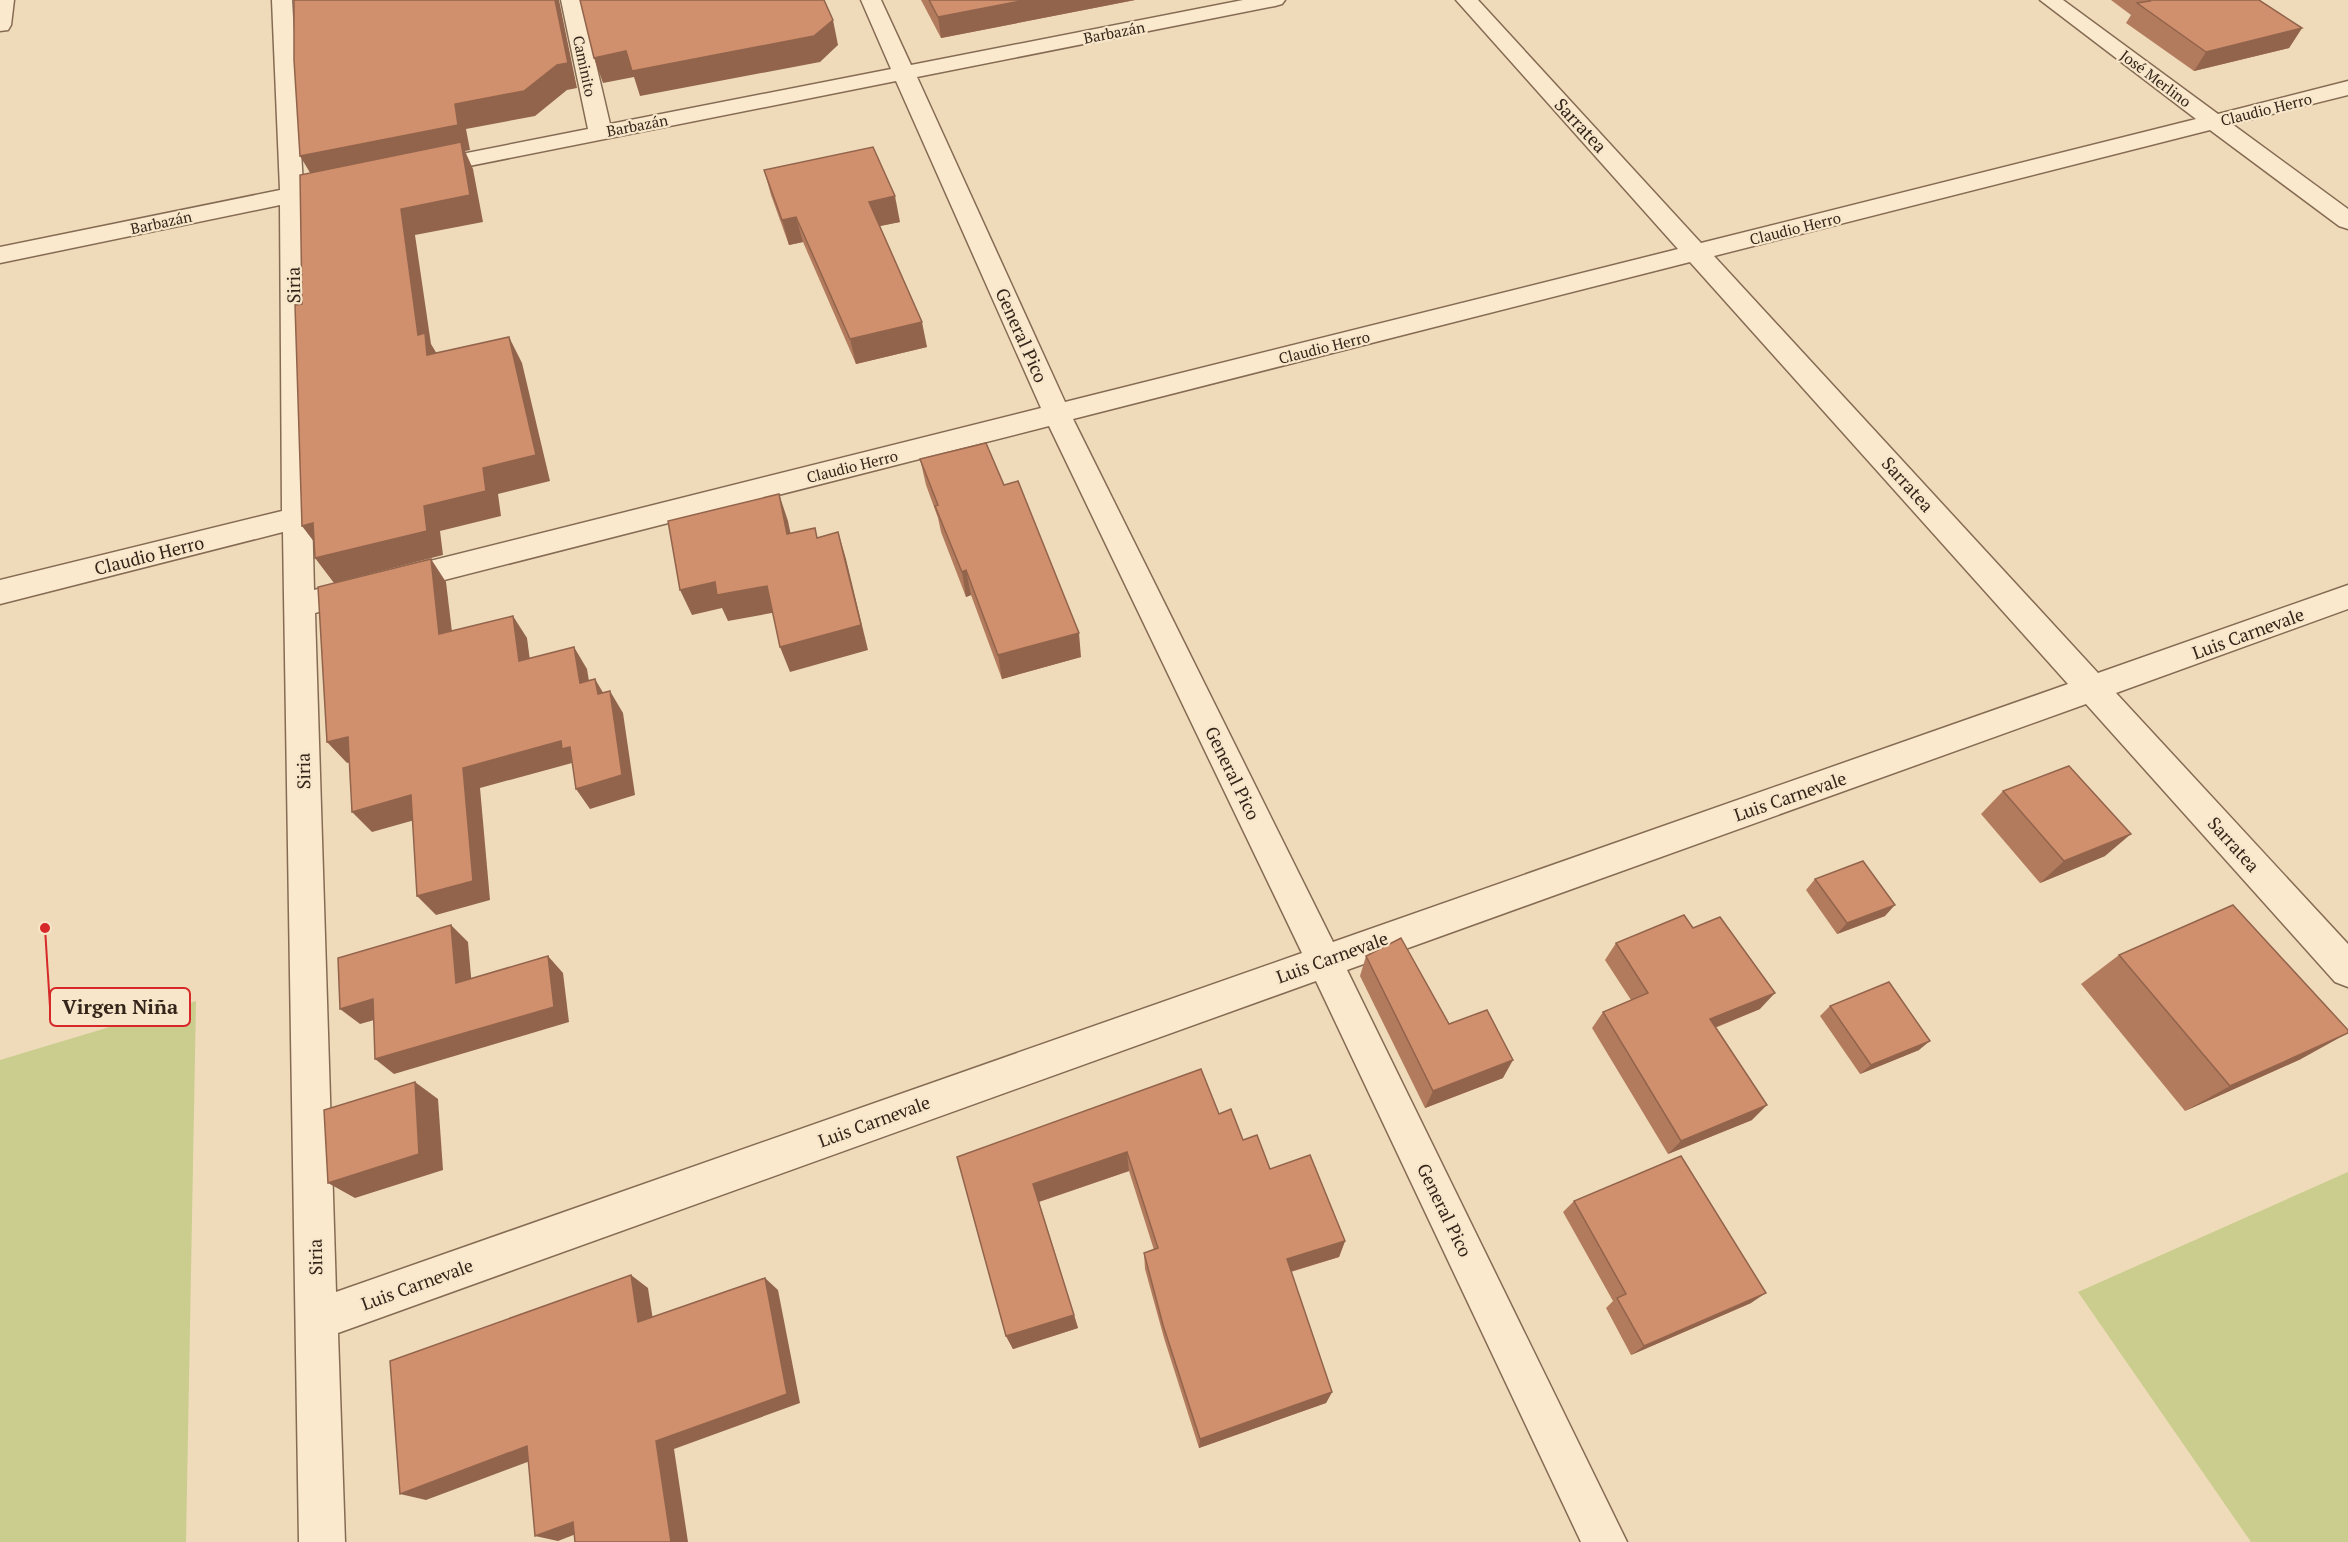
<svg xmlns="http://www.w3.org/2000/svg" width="2348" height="1542" viewBox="0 0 2348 1542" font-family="'PT Serif',serif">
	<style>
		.green { fill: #cacd8e }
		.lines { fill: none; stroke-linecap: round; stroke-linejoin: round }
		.minor-casing { stroke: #866b54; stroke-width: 3 }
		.minor { fill: #fae9cd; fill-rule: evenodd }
		.wall { fill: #b37b5e }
		.shaded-wall { fill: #92644c }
		.building { fill: #d08f6d; stroke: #92644c; stroke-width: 1.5 }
		.labels { text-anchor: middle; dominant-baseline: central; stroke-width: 4.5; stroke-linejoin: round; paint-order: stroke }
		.far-street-label { font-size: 15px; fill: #34251a; stroke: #f7e6c9 }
		.street-label { font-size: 18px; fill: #34251a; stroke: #f7e6c9 }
		.leader { fill: none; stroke: #d62828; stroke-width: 2 }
		.callout-dot { fill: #d62828; stroke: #f7e6c9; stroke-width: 2 }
		.callout { fill: #f7e6c9; stroke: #d62828; stroke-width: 2 }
		.callout-label { font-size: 20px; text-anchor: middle; font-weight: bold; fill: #34251a }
	</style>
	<rect width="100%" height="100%" fill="#efdbba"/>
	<!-- green -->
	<g class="green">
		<path d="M 196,1001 L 186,1542 L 0,1542 L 0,1060 Z"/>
		<path d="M 2348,1172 L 2348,1542 L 2251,1542 L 2078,1292 Z"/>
	</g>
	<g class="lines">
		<defs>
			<g id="minor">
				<path d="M 0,0 L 14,0 L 11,25 L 8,30 L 0,31 Z"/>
				<path d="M 272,0 L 292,0 L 303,185 L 311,184 L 319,186 L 323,191 L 319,196 L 304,200 L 314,590 L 1041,408 L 896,81 L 424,175 L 416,173 L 412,168 L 416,163 L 588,129 L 561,0 L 581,0 L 610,124 L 891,69 L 861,0 L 881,0 L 911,65 L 1243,0 L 1285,0 L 1282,4 L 1275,6 L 917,77 L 1065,402 L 1678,249 L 1456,0 L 1478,0 L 1701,243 L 2196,119 L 2040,0 L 2063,0 L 2218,114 L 2348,81 L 2348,95 L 2232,124 L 2348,209 L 2348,229 L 2339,226 L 2210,130 L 1714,256 L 2098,673 L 2348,585 L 2348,609 L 2116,693 L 2348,944 L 2348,987 L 2335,982 L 2086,704 L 1347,970 L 1627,1542 L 1581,1542 L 1316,981 L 338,1333 L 345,1542 L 299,1542 L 283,532 L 0,604 L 0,580 L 282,511 L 280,205 L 0,263 L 0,247 L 280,190 ZM 1690,262 L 2068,684 L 1333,942 L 1073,419 ZM 1049,426 L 1302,953 L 336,1292 L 315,613 Z"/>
			</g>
		</defs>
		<!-- minor casing -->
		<use href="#minor" class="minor-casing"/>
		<!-- minor -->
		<use href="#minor" class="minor"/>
	</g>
	<!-- wall -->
	<g class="wall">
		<path d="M 921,0 L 1135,0 L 941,38 Z"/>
		<path d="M 2111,0 L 2259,0 L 2302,28 L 2289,48 L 2194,71 L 2126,23 L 2131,15 Z"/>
		<path d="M 764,170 L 900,222 L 880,226 L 927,347 L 856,364 L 803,242 L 789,245 L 771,195 Z"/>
		<path d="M 920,459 L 1081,657 L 1002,679 L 971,595 L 966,597 L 941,532 L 938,518 L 926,485 Z"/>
		<path d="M 2003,791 L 2105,856 L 2040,883 L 1981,814 Z"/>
		<path d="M 1815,879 L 1885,916 L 1837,934 L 1806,890 Z"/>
		<path d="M 1693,928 L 1760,1009 L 1715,1028 L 1752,1120 L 1668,1154 L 1592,1028 L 1603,1012 L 1631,1000 L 1605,960 L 1616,943 Z"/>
		<path d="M 2119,955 L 2301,1059 L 2185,1111 L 2081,984 Z"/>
		<path d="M 1366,956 L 1449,1024 L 1503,1078 L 1425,1108 L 1360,976 Z"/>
		<path d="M 1830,1006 L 1919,1050 L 1860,1074 L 1820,1016 Z"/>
		<path d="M 1219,1114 L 1270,1169 L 1345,1241 L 1339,1257 L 1291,1272 L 1332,1392 L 1326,1403 L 1199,1448 L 1164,1338 L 1145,1269 L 1144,1253 L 1154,1250 L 1129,1171 L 1039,1202 L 1078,1328 L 1013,1349 L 1006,1336 L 957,1157 Z"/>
		<path d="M 1574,1201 L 1751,1303 L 1631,1355 L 1606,1308 L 1613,1301 L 1563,1212 Z"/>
	</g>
	<!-- shaded-wall -->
	<g class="shaded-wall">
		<path d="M 555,0 L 559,0 L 577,88 L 567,90 L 535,116 L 466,129 L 470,150 L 465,151 L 473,169 L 483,222 L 415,235 L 431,344 L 440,359 L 427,355 L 418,335 L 401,209 L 315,181 L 300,156 L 455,104 Z"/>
		<path d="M 1026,0 L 1135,0 L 941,38 L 938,17 Z"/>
		<path d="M 833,20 L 838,45 L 820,62 L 640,96 L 634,77 L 603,83 L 594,58 L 626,51 Z"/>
		<path d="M 2302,28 L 2289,48 L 2194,71 L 2206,52 Z"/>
		<path d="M 895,196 L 900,222 L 875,227 L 869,202 Z"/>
		<path d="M 796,217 L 803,242 L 789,245 L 782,220 Z"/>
		<path d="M 922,322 L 927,347 L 856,364 L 850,339 Z"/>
		<path d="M 509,337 L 522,363 L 550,481 L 498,494 L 501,516 L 440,531 L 443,555 L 334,583 L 315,558 L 424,506 L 483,468 Z"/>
		<path d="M 779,494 L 788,521 L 796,560 L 787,534 Z"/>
		<path d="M 313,523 L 321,551 L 302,526 Z"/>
		<path d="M 838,532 L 846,559 L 868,650 L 790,672 L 780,647 Z"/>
		<path d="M 431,559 L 446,582 L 455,657 L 439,634 Z"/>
		<path d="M 966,570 L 971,595 L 966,597 L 962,572 Z"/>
		<path d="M 715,582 L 767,586 L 777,612 L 728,621 L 722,608 L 692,615 L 680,590 Z"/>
		<path d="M 513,616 L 527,638 L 533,683 L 519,661 Z"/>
		<path d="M 1079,633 L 1081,657 L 1002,679 L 998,655 Z"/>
		<path d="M 574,647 L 587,669 L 593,705 L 580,683 Z"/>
		<path d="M 595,679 L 608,701 L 598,694 Z"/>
		<path d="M 610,691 L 623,713 L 635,795 L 590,809 L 576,789 Z"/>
		<path d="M 348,737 L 366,758 L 347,763 L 327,742 Z"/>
		<path d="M 561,741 L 570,747 L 572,763 L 480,788 L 490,900 L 436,915 L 417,896 L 463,768 Z"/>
		<path d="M 411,795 L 429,816 L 372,832 L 352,812 Z"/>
		<path d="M 2131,834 L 2105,856 L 2040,883 L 2064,861 Z"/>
		<path d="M 1895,905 L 1885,916 L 1837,934 L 1847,923 Z"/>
		<path d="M 451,925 L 468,942 L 473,999 L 456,983 Z"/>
		<path d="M 548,956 L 563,973 L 569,1022 L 394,1074 L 375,1059 Z"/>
		<path d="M 1775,993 L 1760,1009 L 1696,1035 L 1710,1019 Z"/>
		<path d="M 373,999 L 392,1015 L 360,1024 L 340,1009 Z"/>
		<path d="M 2348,1033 L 2301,1059 L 2185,1111 L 2230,1086 Z"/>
		<path d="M 1930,1041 L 1919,1050 L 1860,1074 L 1871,1065 Z"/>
		<path d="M 1513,1060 L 1503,1078 L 1425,1108 L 1433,1091 Z"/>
		<path d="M 415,1082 L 438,1099 L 443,1170 L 355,1198 L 328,1183 Z"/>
		<path d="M 1767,1105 L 1752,1120 L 1668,1154 L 1681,1141 Z"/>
		<path d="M 1127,1152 L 1129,1171 L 1038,1202 L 1033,1184 Z"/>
		<path d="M 1345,1241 L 1339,1257 L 1282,1274 L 1287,1259 Z"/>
		<path d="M 631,1275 L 648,1288 L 655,1333 L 638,1322 Z"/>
		<path d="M 765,1278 L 778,1290 L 800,1403 L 674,1449 L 688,1542 L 671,1542 L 656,1441 Z"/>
		<path d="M 1766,1293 L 1751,1303 L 1631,1355 L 1644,1346 Z"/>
		<path d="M 1074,1315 L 1078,1328 L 1013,1349 L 1006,1336 Z"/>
		<path d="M 1332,1392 L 1326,1403 L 1199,1448 L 1200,1439 Z"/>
		<path d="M 527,1446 L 549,1454 L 426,1500 L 400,1494 Z"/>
		<path d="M 573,1522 L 594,1527 L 558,1541 L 535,1536 Z"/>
	</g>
	<!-- building -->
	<g class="building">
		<path d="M 294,0 L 555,0 L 568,63 L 557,65 L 524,91 L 455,104 L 458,125 L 300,156 L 294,60 Z"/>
		<path d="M 580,0 L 824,0 L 833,20 L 814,36 L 632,71 L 626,51 L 594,58 Z"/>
		<path d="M 929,0 L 1026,0 L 938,17 Z"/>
		<path d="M 2149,0 L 2259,0 L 2302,28 L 2206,52 L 2137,3 L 2150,1 Z"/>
		<path d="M 461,142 L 470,195 L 401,209 L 418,335 L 425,333 L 427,355 L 509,337 L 536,455 L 483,468 L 486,491 L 424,506 L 427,531 L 315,558 L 313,523 L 302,526 L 295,305 L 302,304 L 300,175 Z"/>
		<path d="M 873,147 L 895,196 L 869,202 L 922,322 L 850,339 L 796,217 L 782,220 L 764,170 Z"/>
		<path d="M 986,443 L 1004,485 L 1018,481 L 1079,633 L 998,655 L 966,570 L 962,572 L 935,506 L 938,505 L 920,459 Z"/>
		<path d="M 779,494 L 787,534 L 815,528 L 817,538 L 838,532 L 861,625 L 780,647 L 767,586 L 717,595 L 715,582 L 680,590 L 668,521 Z"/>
		<path d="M 431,559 L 439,634 L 513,616 L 519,661 L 574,647 L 580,683 L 595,679 L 598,694 L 610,691 L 622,775 L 576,789 L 570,747 L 562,749 L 561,741 L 463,768 L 473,881 L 417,896 L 411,795 L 352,812 L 348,737 L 327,742 L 318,587 Z"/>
		<path d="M 2069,766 L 2131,834 L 2064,861 L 2003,791 Z"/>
		<path d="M 1863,861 L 1895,905 L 1847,923 L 1815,879 Z"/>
		<path d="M 2233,905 L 2348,1030 L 2348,1033 L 2230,1086 L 2119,955 Z"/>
		<path d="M 1684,915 L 1693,928 L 1720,917 L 1775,993 L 1710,1019 L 1767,1105 L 1681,1141 L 1603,1012 L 1648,993 L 1616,943 Z"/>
		<path d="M 451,925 L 456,983 L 548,956 L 554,1007 L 375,1059 L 373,999 L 340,1009 L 338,958 Z"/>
		<path d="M 1401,938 L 1449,1024 L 1487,1010 L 1513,1060 L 1433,1091 L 1366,956 Z"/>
		<path d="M 1889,982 L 1930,1041 L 1871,1065 L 1830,1006 Z"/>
		<path d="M 1201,1069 L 1219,1114 L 1231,1109 L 1243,1140 L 1257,1135 L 1270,1169 L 1310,1155 L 1345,1241 L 1287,1259 L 1332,1392 L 1200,1439 L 1163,1325 L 1144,1253 L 1158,1248 L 1127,1152 L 1033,1184 L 1074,1315 L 1006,1336 L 957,1157 Z"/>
		<path d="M 415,1082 L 419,1154 L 328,1183 L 324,1110 Z"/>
		<path d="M 1681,1156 L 1766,1293 L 1644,1346 L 1617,1298 L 1626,1294 L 1574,1201 Z"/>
		<path d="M 631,1275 L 638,1322 L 765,1278 L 787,1394 L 656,1441 L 671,1542 L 575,1542 L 573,1522 L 535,1536 L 527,1446 L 400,1494 L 390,1361 Z"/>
	</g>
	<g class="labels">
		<!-- far-street labels -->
		<g class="far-street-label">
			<text transform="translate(1114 32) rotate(-11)">Barbazán</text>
			<text transform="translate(585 66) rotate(78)">Caminito</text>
			<text transform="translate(2156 78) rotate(37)">José Merlino</text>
			<text transform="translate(2266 109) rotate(-14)">Claudio Herro</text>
			<text transform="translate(637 125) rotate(-11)">Barbazán</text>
			<text transform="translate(161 222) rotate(-12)">Barbazán</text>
			<text transform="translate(1795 228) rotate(-14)">Claudio Herro</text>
			<text transform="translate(1324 347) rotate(-14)">Claudio Herro</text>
			<text transform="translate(852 466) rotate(-14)">Claudio Herro</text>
		</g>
		<!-- street labels -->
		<g class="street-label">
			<text transform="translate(1581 125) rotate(47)">Sarratea</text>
			<text transform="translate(293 285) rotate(-91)">Siria</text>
			<text transform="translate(1022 335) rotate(66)">General Pico</text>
			<text transform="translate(1908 484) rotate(48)">Sarratea</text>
			<text transform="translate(149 555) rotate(-14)">Claudio Herro</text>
			<text transform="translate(2248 633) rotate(-20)">Luis Carnevale</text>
			<text transform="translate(303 771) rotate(-91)">Siria</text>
			<text transform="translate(1233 773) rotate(64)">General Pico</text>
			<text transform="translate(1790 796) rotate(-19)">Luis Carnevale</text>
			<text transform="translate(2234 844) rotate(48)">Sarratea</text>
			<text transform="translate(1332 957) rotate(-20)">Luis Carnevale</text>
			<text transform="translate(874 1121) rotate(-20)">Luis Carnevale</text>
			<text transform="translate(1445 1210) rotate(64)">General Pico</text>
			<text transform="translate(315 1257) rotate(-91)">Siria</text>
			<text transform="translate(417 1284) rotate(-20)">Luis Carnevale</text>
		</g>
	</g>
	<!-- callouts -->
	<path class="leader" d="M45 928L50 1007"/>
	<circle class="callout-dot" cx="45" cy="928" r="6"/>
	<rect class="callout" x="50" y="988" width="140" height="38" rx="6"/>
	<g class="callout-label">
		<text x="120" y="1014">Virgen Niña</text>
	</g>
</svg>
